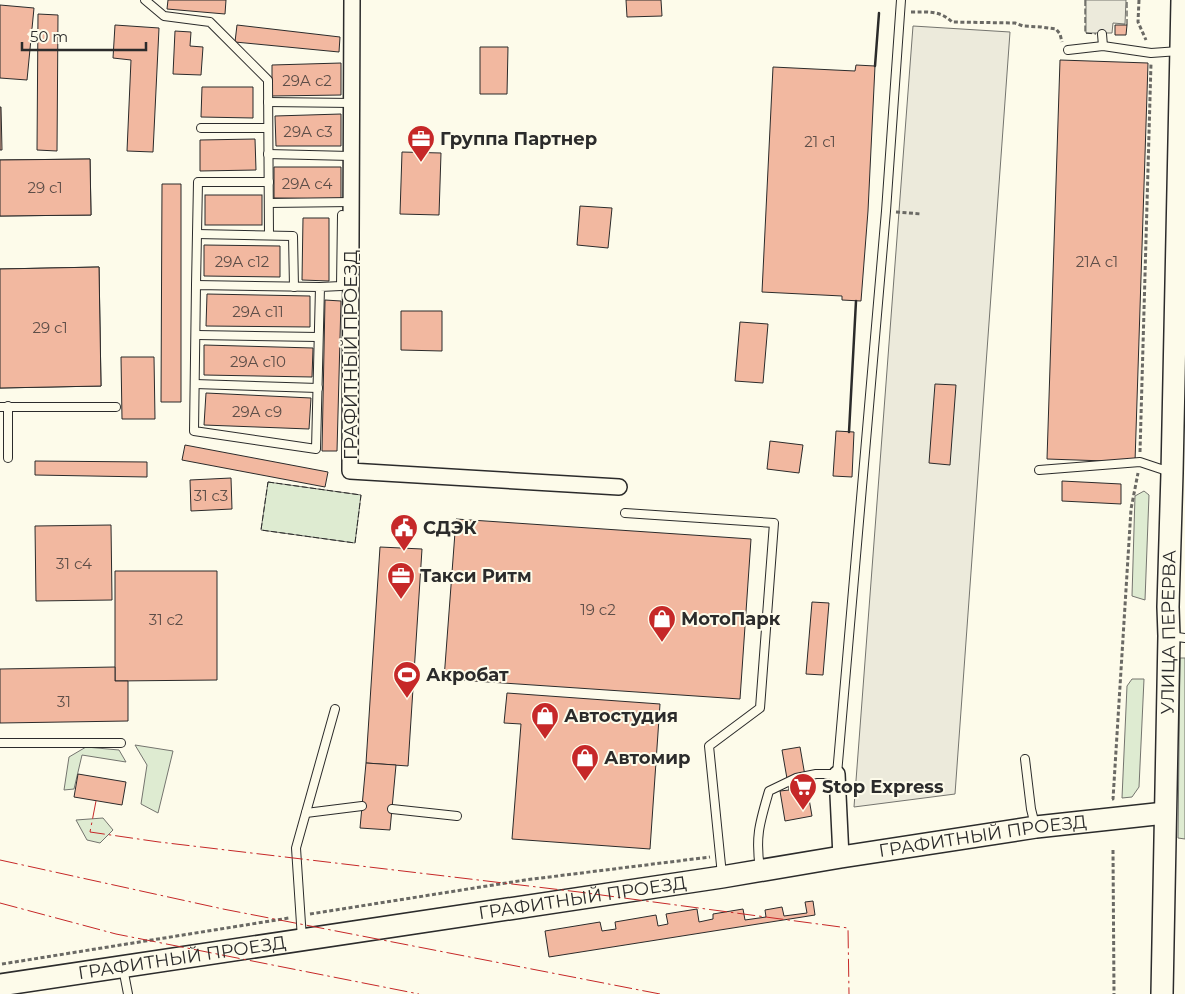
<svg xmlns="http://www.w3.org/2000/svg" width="1185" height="994" viewBox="0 0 1185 994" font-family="Montserrat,sans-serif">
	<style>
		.green { fill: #deebd1; stroke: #74746e }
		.parking { fill: #eceadb; stroke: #74746e }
		.building { fill: #f2b8a0; stroke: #2b2b2b }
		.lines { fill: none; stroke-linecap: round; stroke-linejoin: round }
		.lane-casing { stroke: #2b2b2b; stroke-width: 10 }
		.street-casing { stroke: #2b2b2b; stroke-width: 18 }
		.secondary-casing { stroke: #2b2b2b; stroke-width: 24 }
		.path { stroke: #6a6964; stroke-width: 3; stroke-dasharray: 4 2.5; stroke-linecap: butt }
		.lane { stroke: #fdfbea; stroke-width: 8 }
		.street { stroke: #fdfbea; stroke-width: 15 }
		.secondary { stroke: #fdfbea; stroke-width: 21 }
		.fence { stroke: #2b2b2b; stroke-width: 1; stroke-dasharray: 6 2.5; stroke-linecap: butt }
		.wall { stroke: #2b2b2b; stroke-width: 2.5 }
		.power { stroke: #c62828; stroke-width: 1; stroke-dasharray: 18 4 2.5 4; stroke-linecap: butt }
		.labels { text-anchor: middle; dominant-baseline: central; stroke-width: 4; stroke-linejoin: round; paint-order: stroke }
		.number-label { font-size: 15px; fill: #5d4e48 }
		.poi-label { font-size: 18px; font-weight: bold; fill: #2b2b2b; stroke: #fdfbea; text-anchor: start }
		.street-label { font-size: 18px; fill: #2b2b2b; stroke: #fdfbea }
	</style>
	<rect width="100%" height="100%" fill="#fdfbea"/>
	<!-- green -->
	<g class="green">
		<path d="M 268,482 L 361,495 L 355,543 L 261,530 Z"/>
		<path d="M 1144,491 L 1149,495 L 1145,600 L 1132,596 L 1135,496 Z"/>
		<path d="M 1180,658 L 1185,658 L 1185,839 L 1178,838 Z"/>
		<path d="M 1132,679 L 1144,679 L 1139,787 L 1132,797 L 1122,798 L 1127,686 Z"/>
		<path d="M 135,745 L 173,751 L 158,813 L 141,804 L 147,765 Z"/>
		<path d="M 86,747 L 119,750 L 126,762 L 82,755 L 74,789 L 64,790 L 69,757 Z"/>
		<path d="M 103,818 L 113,830 L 100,843 L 87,840 L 76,820 Z"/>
	</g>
	<!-- parking -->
	<g class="parking">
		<path d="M 1086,0 L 1126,0 L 1125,24 L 1113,23 L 1112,33 L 1086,33 Z"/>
		<path d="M 913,26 L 1010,32 L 955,794 L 854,807 Z"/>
	</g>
	<!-- building -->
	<g class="building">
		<path d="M 168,0 L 226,0 L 225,14 L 167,9 Z"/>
		<path d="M 626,0 L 661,0 L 662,16 L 627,17 Z"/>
		<path d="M 0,5 L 34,8 L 27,80 L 0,78 Z"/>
		<path d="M 38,14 L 58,15 L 57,151 L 37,150 Z"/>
		<path d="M 115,25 L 159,28 L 153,152 L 127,151 L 131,60 L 113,58 Z"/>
		<path d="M 237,25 L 340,37 L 339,52 L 235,42 Z"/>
		<path d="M 1115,25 L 1127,25 L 1126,35 L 1115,35 Z"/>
		<path d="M 175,31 L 191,32 L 190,46 L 203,47 L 201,75 L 173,74 Z"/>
		<path d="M 480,47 L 508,47 L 507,94 L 480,94 Z"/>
		<path d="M 1060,60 L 1148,63 L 1135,462 L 1047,459 Z"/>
		<path d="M 341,63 L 341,95 L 272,96 L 272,65 Z"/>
		<path d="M 856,65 L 875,66 L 868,211 L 861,301 L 842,300 L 842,296 L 762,292 L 773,67 L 855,71 Z"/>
		<path d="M 202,87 L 253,87 L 253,118 L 201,117 Z"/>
		<path d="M 0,107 L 1,107 L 2,150 L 0,150 Z"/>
		<path d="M 341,114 L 341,146 L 276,146 L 275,116 Z"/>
		<path d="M 255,139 L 256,170 L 200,171 L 200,140 Z"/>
		<path d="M 402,152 L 441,153 L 439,215 L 400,214 Z"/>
		<path d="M 90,159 L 91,215 L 0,216 L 0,160 Z"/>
		<path d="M 90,159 L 91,215 L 0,216 L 0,160 Z"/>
		<path d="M 274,167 L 341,167 L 341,199 L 274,198 Z"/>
		<path d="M 162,184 L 181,184 L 181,402 L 161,402 Z"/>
		<rect x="205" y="195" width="57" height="30"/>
		<path d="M 580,206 L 612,208 L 608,248 L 577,245 Z"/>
		<path d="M 303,218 L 329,218 L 329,281 L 302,280 Z"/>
		<path d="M 204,245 L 280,246 L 280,277 L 204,276 Z"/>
		<path d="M 99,267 L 101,386 L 0,388 L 0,269 Z"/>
		<path d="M 99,267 L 101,386 L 0,388 L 0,269 Z"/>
		<path d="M 207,294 L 310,296 L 310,327 L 206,326 Z"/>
		<path d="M 325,300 L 341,301 L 337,451 L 322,451 Z"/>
		<path d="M 401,311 L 442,311 L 442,351 L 401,350 Z"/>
		<path d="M 740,322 L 768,324 L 763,383 L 735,381 Z"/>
		<path d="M 204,345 L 313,348 L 312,377 L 204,375 Z"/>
		<path d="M 121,357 L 154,357 L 155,419 L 122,419 Z"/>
		<path d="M 935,384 L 956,385 L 950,465 L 929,463 Z"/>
		<path d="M 206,393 L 311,398 L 309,429 L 204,425 Z"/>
		<path d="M 836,431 L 854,432 L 852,477 L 833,476 Z"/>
		<path d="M 770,441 L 803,445 L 799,473 L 767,469 Z"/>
		<path d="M 185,445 L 328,472 L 325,487 L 182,460 Z"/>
		<path d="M 35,461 L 147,462 L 147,477 L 35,475 Z"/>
		<path d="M 231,478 L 232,509 L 191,511 L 190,480 Z"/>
		<path d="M 1062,481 L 1121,484 L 1121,504 L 1062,501 Z"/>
		<path d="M 456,519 L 751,539 L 740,699 L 444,679 Z"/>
		<path d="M 111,525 L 112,600 L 36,601 L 35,526 Z"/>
		<path d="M 380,547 L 422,549 L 408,766 L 366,763 Z"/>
		<path d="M 115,571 L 217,571 L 217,680 L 115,681 Z"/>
		<path d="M 812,602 L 829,603 L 823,675 L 806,674 Z"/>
		<path d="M 115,667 L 115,681 L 128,681 L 128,721 L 0,723 L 0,669 Z"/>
		<path d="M 507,693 L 660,704 L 650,849 L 512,839 L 521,724 L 504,723 Z"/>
		<path d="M 800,747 L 812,816 L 785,821 L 780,791 L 789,790 L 782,750 Z"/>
		<path d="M 366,763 L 396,765 L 390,830 L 360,828 Z"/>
		<path d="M 78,774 L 126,782 L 122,805 L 74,797 Z"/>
		<path d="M 813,901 L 815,915 L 549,957 L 545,931 L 600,922 L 602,931 L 616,929 L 615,922 L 656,915 L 658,926 L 668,924 L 666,914 L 697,909 L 699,922 L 713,919 L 713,914 L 743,909 L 745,920 L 766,917 L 765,910 L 782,907 L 784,916 L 807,913 L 805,902 Z"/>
	</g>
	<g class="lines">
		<defs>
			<g id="lane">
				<path d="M 145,0 L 164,16 L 210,22 L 268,80 L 269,235"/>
				<path d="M 1102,34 L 1103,46"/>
				<path d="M 1068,50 L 1103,46 L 1151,53 L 1179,51"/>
				<path d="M 268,102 L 352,103"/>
				<path d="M 201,128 L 268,128"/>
				<path d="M 268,154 L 350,156"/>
				<path d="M 269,203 L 352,202"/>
				<path d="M 197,234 L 293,236 L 294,287"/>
				<path d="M 196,285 L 198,182 L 269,182"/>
				<path d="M 320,287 L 196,285 L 194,431 L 316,449 L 320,287 L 341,286 L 342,215"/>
				<path d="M 197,335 L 318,337"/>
				<path d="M 195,384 L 318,388"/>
				<path d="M 0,407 L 116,407"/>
				<path d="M 8,458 L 8,406"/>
				<path d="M 1039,470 L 1140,462 L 1170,472"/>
				<path d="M 625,513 L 774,523 L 760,708 L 709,746 L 722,875"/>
				<path d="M 1170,636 L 1185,638"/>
				<path d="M 0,743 L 121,743"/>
				<path d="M 1025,759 L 1031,809 L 1035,825"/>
				<path d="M 392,809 L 457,816"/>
				<path d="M 306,813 L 362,806"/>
				<path d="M 760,869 C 755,836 760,822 769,791 L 796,778 L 816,774 L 837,774 L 886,211 L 901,0"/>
				<path d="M 302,939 L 296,848 L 335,709"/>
				<path d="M 123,968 L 128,994"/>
			</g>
			<g id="street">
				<path d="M 352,0 L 350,471 L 619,487"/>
				<path d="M 837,774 L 841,857"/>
			</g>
			<g id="secondary">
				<path id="s1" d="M 0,985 L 722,877 L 841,857 L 1036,827 L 1165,813"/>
				<path id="s2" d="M 1162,994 L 1169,636 L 1168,607 L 1172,473 L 1182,0"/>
			</g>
		</defs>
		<!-- lane casing -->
		<use href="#lane" class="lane-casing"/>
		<!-- street casing -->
		<use href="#street" class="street-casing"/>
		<!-- secondary casing -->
		<use href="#secondary" class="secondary-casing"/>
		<!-- path -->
		<g class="path">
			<path d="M 1139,0 L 1138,22 L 1146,40"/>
			<path d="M 911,12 C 927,12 940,10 952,22 L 1015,23 L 1023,26 L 1041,27 L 1056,29 L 1060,34 L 1062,42"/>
			<path d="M 896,212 L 921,214"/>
			<path d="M 1140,452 L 1151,63"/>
			<path d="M 1112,799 L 1113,799 L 1131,509 L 1138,473"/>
			<path d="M 1113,850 L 1114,994"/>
			<path d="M 310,914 L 525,880 L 710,857"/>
			<path d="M 2,964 L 289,918"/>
		</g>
		<!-- lane -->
		<use href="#lane" class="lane"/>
		<!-- street -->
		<use href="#street" class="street"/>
		<!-- secondary -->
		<use href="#secondary" class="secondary"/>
		<!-- fence -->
		<g class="fence">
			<path d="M 1085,0 L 1085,33 L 1096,34"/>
			<path d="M 1127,25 L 1127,0"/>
			<path d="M 268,482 L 361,495 L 355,543 L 261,530 Z"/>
		</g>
		<!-- wall -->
		<g class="wall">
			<path d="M 875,66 L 879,13"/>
			<path d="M 849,432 L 856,301"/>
		</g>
		<!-- power -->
		<g class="power">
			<path d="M 96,801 L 90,832 L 159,842 L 579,892 L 848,928 L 849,994"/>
			<path d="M 0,860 L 223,909 L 660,994"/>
			<path d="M 0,903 L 116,934 L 419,994"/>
		</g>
	</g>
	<!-- icons -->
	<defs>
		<symbol id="office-pin" viewBox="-11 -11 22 30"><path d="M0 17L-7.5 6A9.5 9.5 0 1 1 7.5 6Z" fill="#c62828" stroke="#fdfbea"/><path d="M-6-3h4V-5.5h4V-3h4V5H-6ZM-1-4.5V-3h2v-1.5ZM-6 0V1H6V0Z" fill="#fff"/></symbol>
		<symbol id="civic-pin" viewBox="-11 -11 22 30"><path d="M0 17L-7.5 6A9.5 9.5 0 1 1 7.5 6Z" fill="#c62828" stroke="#fdfbea"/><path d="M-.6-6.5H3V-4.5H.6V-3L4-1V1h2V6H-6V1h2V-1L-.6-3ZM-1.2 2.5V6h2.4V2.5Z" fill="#fff"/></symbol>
		<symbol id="shop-pin" viewBox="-11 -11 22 30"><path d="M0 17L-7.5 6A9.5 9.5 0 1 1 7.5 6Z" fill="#c62828" stroke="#fdfbea"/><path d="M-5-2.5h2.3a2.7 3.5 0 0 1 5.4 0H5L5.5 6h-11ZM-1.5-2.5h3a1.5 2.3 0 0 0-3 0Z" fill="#fff"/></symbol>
		<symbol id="stadium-pin" viewBox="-11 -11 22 30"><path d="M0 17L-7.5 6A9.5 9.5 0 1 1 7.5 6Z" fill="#c62828" stroke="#fdfbea"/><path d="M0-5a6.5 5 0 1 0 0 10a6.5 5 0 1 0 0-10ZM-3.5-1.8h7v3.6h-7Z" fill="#fff"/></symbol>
		<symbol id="supermarket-pin" viewBox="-11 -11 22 30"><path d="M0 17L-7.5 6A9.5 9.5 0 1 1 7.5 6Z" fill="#c62828" stroke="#fdfbea"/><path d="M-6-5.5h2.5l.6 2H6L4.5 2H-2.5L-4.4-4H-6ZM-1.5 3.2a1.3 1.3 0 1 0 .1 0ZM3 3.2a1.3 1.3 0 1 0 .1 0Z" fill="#fff"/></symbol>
	</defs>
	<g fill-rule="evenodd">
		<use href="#office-pin" x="405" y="123" width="32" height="43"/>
		<use href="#civic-pin" x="388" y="512" width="32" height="43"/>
		<use href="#office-pin" x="385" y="560" width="32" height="43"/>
		<use href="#shop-pin" x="646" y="603" width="32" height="43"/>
		<use href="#stadium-pin" x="391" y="659" width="32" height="43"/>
		<use href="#shop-pin" x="529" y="700" width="32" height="43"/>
		<use href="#shop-pin" x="569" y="742" width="32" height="43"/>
		<use href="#supermarket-pin" x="787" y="771" width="32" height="43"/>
	</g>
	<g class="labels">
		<!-- number labels -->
		<g class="number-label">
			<text x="307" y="80">29А с2</text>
			<text x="308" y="131">29А с3</text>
			<text x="820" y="141">21 с1</text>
			<text x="307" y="183">29А с4</text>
			<text x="45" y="187">29 с1</text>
			<text x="242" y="261">29А с12</text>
			<text x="1097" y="261">21А с1</text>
			<text x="258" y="311">29А с11</text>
			<text x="50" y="327">29 с1</text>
			<text x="258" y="361">29А с10</text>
			<text x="257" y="411">29А с9</text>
			<text x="211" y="495">31 c3</text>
			<text x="74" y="563">31 с4</text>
			<text x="598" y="609">19 с2</text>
			<text x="166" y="619">31 с2</text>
			<text x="64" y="701">31</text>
		</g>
		<!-- poi labels -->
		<g class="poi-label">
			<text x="440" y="139">Группа Партнер</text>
			<text x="423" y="528">СДЭК</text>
			<text x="420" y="576">Такси Ритм</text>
			<text x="681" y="619">МотоПарк</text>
			<text x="426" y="675">Акробат</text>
			<text x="564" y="716">Автостудия</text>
			<text x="604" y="758">Автомир</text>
			<text x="822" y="787">Stop Express</text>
		</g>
		<!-- street labels -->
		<g class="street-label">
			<text transform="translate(351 355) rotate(-90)">ГРАФИТНЫЙ ПРОЕЗД</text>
			<text stroke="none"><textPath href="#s2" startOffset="362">УЛИЦА ПЕРЕРВА</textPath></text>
			<text stroke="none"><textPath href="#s1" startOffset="994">ГРАФИТНЫЙ ПРОЕЗД</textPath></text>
			<text stroke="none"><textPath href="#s1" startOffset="589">ГРАФИТНЫЙ ПРОЕЗД</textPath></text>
			<text stroke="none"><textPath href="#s1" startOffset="184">ГРАФИТНЫЙ ПРОЕЗД</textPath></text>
		</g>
	</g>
	<!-- scale -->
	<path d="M22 42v8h124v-8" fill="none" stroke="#2b2b2b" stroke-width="2.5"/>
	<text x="30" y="42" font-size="15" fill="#2b2b2b" stroke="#fdfbea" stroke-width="4" paint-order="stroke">50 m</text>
</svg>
